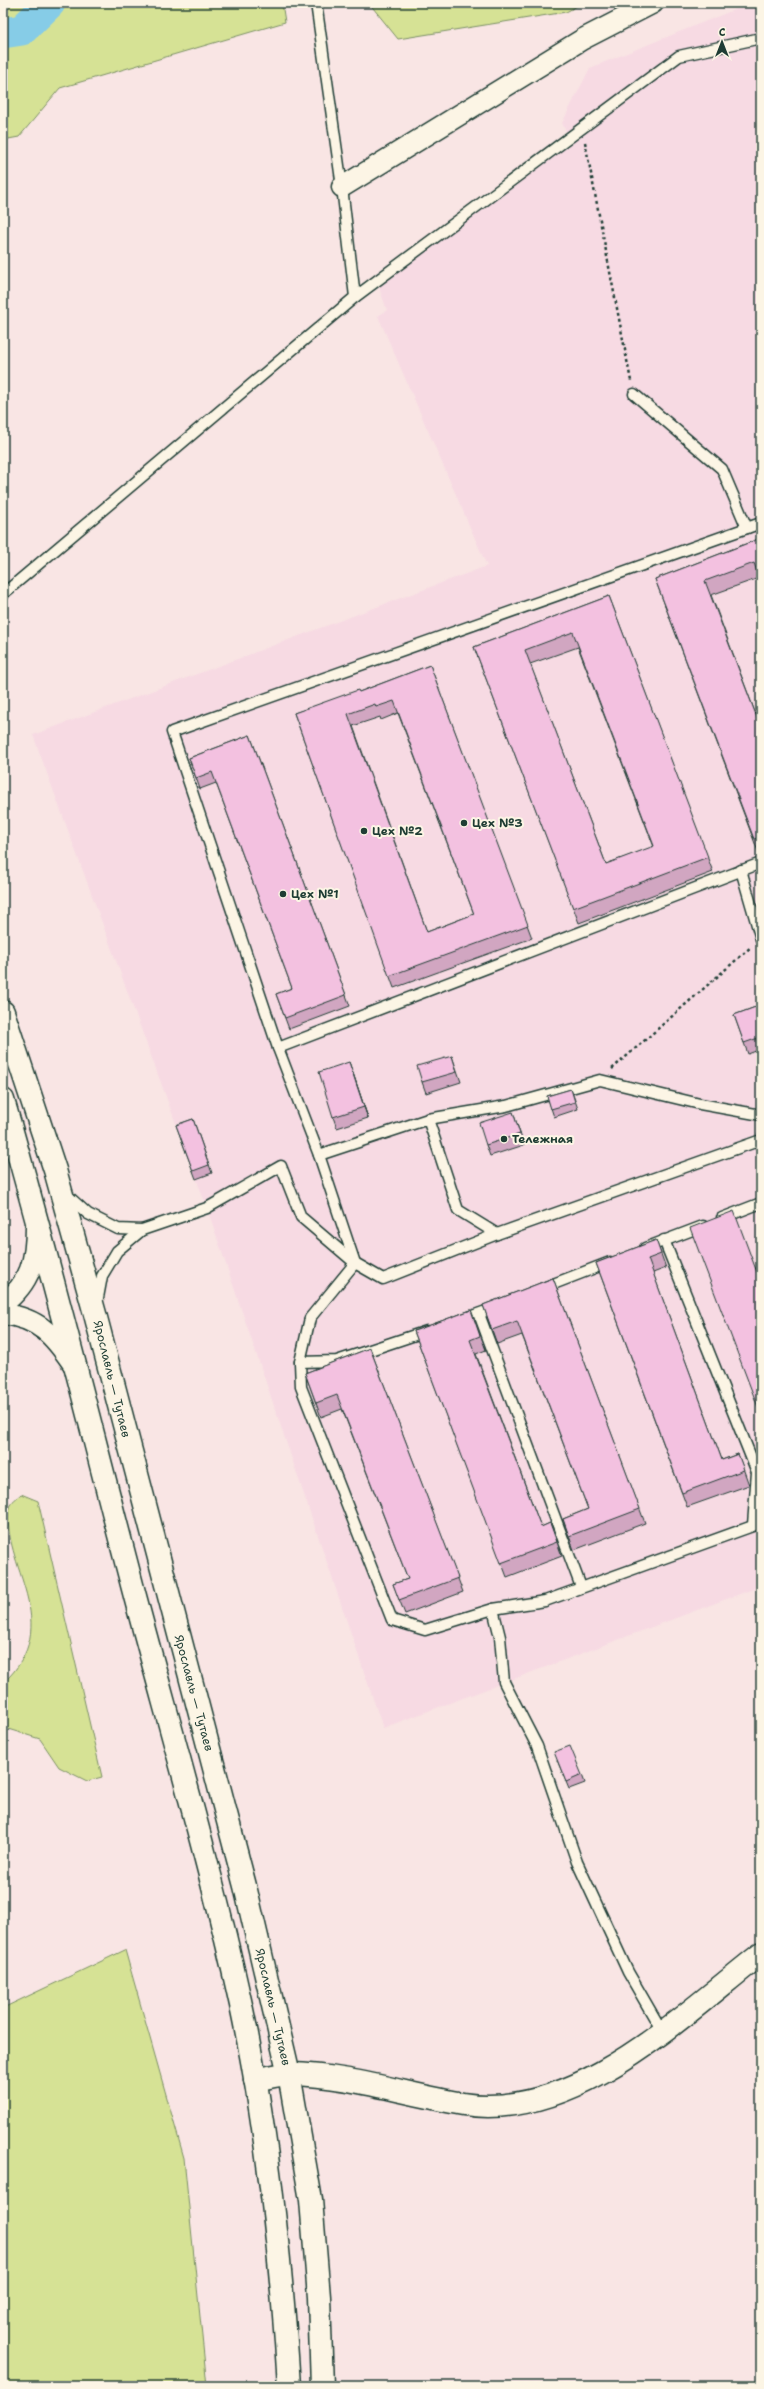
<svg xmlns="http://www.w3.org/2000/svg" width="764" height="2389" viewBox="0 0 764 2389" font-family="'Shantell Sans',sans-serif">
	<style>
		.built { fill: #f7dae3 }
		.green { fill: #d6e295; stroke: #7a9064 }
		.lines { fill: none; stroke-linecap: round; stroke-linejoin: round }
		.river { stroke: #86cce7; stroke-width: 31 }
		.service-casing { stroke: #1f3d34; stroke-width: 13 }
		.minor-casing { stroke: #1f3d34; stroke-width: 23 }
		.tertiary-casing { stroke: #1f3d34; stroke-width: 25 }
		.primary-casing { stroke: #1f3d34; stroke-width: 25 }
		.path { stroke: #1f3d34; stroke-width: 2.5; stroke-dasharray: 3 3; stroke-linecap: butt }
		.service { stroke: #fcf5e5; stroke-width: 10 }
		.minor { stroke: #fcf5e5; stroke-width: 20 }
		.tertiary { stroke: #fcf5e5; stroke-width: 22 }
		.primary { stroke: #fcf5e5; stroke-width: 22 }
		.wall { fill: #d1a6c1; stroke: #1f3d34; fill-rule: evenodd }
		.shaded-wall { fill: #aa879d; stroke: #1f3d34 }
		.building { fill: #f3c1e0; stroke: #1f3d34; fill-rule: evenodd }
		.poi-dot { fill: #1f3d34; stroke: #fcf5e5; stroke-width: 1.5 }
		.labels { text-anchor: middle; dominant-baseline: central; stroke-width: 4; stroke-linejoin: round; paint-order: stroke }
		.poi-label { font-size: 12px; font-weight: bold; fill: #1f3d34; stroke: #fcf5e5; text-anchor: start }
		.street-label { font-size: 12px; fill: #1f3d34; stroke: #fcf5e5 }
	</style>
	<rect width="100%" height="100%" fill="#f9e5e4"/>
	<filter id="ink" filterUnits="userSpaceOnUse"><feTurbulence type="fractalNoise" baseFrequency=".025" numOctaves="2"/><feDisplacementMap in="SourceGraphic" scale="8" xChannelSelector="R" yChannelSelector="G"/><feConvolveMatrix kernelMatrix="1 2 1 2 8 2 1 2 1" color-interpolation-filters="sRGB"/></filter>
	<g filter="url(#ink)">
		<!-- built -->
		<path class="built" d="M 751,3 L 761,3 L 761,1586 L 383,1728 L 207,1208 L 33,735 L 487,566 L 378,316 L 387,310 L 376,279 L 568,135 L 562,123 L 590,68 Z"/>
		<!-- green -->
		<g class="green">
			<path d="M 3,3 L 282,3 L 285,22 L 60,88 L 19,137 L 3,140 Z"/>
			<path d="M 369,3 L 583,3 L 566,12 L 398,39 Z"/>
			<path d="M 21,1494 L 38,1501 L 102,1777 L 87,1781 L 59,1767 L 40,1739 L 8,1729 L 3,1724 L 3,1683 C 67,1624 0,1565 9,1507 C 11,1502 17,1498 21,1494 Z"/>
			<path d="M 125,1950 L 184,2158 L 207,2386 L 3,2386 L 3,2008 Z"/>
		</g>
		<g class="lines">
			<!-- river -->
			<path class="river" d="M 3,33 L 22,30 L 50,3"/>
			<defs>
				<g id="service">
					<path d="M 355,297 L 679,56 L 761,38"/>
					<path d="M 634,394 L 722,469 L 747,528"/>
					<path d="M 3,594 L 355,297 L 342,187 L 316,3"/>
					<path d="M 741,870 L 761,939"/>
					<path d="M 278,1048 L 761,863"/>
					<path d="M 319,1155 L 278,1048 L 172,732 L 761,523"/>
					<path d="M 67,1195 L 88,1214 L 118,1229 L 142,1230"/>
					<path d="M 722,1218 L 761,1203"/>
					<path d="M 497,1234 L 458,1210 L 428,1119 L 506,1106 L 600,1080 L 700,1104 L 761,1115"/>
					<path d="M 664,1240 L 757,1472 L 753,1525"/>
					<path d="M 645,1248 L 703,1226"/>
					<path d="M 543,1288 L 610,1262"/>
					<path d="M 97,1303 L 102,1276 L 117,1251 L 142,1230 L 207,1208 L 281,1166 L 301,1217 L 355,1263 L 383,1279 L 497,1234 L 761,1140"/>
					<path d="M 479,1314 L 581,1587"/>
					<path d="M 461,1320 L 497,1307"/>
					<path d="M 427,1331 L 337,1361 L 300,1362 L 310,1318 L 355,1263 L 319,1155 L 428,1119"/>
					<path d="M 300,1362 L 301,1387 L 392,1620 L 425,1630 L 493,1609 L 545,1601 L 761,1523"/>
					<path d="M 493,1609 L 500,1637 L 504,1682 L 537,1746 L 577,1862 L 628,1972 L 662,2031"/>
				</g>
				<g id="minor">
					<path d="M 342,187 L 583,39 L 653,3"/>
					<path d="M 3,1304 C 31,1282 36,1260 36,1226"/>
					<path d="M 3,1314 C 39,1318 54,1336 73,1364"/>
				</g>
				<path id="tertiary" d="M 255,2080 C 266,2078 279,2074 290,2074 C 349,2075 405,2094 463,2104 C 574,2122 680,2017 761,1954"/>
				<g id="primary">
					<path d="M 3,1012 L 55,1170 L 95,1314 L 245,1886 L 289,2074 L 311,2200 L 319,2297 L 322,2386"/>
					<path d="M 3,1100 C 51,1265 92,1433 136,1600 C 172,1735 211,1868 241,2005 C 268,2131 281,2258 289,2386"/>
				</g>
			</defs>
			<!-- service casing -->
			<use href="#service" class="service-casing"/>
			<!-- minor casing -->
			<use href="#minor" class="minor-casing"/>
			<!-- tertiary casing -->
			<use href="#tertiary" class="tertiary-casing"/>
			<!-- primary casing -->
			<use href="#primary" class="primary-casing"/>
			<!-- path -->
			<g class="path">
				<path d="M 585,142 L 631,381"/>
				<path d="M 612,1069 L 751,947"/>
			</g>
			<!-- service -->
			<use href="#service" class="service"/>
			<!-- minor -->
			<use href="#minor" class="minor"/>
			<!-- tertiary -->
			<use href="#tertiary" class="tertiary"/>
			<!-- primary -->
			<use href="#primary" class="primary"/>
		</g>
		<!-- wall -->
		<g class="wall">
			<path d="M 761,538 L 759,578 L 711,595 L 761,728 L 761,853 L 759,854 L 655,579 Z"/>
			<path d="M 609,596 L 713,872 L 579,923 L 474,647 ZM 578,647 L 654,847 L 606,864 L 530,664 Z"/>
			<path d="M 430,665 L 532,938 L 394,988 L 294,713 L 359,692 ZM 398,713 L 474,914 L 427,932 L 353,726 L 380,717 L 381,720 Z"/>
			<path d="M 250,735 L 350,1006 L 289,1029 L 276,994 L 292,988 L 216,783 L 200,789 L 189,758 Z"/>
			<path d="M 761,1005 L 761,1049 L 748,1054 L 734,1015 Z"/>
			<path d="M 452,1056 L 461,1082 L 426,1093 L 422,1082 Z"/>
			<path d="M 353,1073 L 368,1118 L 337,1128 L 333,1117 Z"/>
			<path d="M 571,1089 L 578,1109 L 554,1117 L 547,1096 Z"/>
			<path d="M 513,1112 L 524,1145 L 490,1156 L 486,1145 Z"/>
			<path d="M 193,1119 L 212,1173 L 196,1179 L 176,1125 Z"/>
			<path d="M 656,1240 L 666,1268 L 653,1273 L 722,1460 L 738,1454 L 749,1485 L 687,1507 L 596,1263 Z"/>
			<path d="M 553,1278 L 645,1523 L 574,1550 L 563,1519 L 588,1509 L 522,1335 L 497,1344 L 483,1305 Z"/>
			<path d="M 471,1310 L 486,1350 L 476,1354 L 541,1527 L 550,1523 L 562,1556 L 507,1577 L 414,1331 Z"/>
			<path d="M 370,1348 L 463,1592 L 405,1614 L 393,1584 L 408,1579 L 342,1409 L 321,1417 L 305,1373 Z"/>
			<path d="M 557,1760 L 582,1775 L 585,1783 L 569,1789 Z"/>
		</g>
		<!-- shaded-wall -->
		<path class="shaded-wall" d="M 349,1062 L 353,1073 L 368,1118 L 364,1107 Z"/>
		<!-- building -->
		<g class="building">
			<path d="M 761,538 L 761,583 L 754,563 L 705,581 L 761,728 L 761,837 L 754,839 L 655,579 Z"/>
			<path d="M 609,596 L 708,857 L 573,908 L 474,647 ZM 573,632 L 654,846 L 606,864 L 525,650 Z"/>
			<path d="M 430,665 L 528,925 L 389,976 L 294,713 L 358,690 L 359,692 ZM 394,701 L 474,914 L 427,932 L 348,714 L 375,704 L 376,707 Z"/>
			<path d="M 250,735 L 346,995 L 285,1018 L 276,994 L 292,988 L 212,772 L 196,778 L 189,758 Z"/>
			<path d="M 761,1005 L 761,1037 L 744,1043 L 734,1015 Z"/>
			<path d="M 452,1056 L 457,1072 L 422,1082 L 417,1066 Z"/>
			<path d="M 349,1062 L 364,1107 L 333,1117 L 319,1072 Z"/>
			<path d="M 571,1089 L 575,1102 L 551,1109 L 547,1096 Z"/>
			<path d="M 513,1112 L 520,1134 L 486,1145 L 479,1123 Z"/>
			<path d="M 193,1119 L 209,1165 L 193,1171 L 176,1125 Z"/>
			<path d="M 734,1211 L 761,1283 L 761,1415 L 690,1228 Z"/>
			<path d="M 656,1240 L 661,1254 L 648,1259 L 722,1460 L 738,1454 L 744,1470 L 682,1493 L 596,1263 Z"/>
			<path d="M 553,1278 L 640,1509 L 569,1536 L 563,1519 L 588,1509 L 517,1321 L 492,1330 L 483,1305 Z"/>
			<path d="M 471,1310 L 480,1336 L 470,1340 L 541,1527 L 550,1523 L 557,1542 L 501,1563 L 414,1331 Z"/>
			<path d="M 370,1348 L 458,1578 L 399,1600 L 393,1584 L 408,1579 L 337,1395 L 316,1403 L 305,1373 Z"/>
			<path d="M 570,1746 L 582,1775 L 566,1782 L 554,1752 Z"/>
		</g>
	</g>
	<!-- markers -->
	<g class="poi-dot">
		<circle cx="464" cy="823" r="4"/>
		<circle cx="364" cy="831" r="4"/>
		<circle cx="283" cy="894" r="4"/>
		<circle cx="504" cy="1139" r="4"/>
	</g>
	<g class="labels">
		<!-- poi labels -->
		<g class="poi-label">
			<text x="472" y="823">Цех №3</text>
			<text x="372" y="831">Цех №2</text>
			<text x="291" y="894">Цех №1</text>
			<text x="512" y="1139">Тележная</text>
		</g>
		<!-- street labels -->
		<g class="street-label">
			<text transform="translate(112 1379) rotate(76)">Ярославль — Тутаев</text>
			<text transform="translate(194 1693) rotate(75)">Ярославль — Тутаев</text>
			<text transform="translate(273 2007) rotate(77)">Ярославль — Тутаев</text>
		</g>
	</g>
	<!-- margin -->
	<rect width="764" height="2389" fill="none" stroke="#fcf5e5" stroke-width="16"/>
	<rect x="8" y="8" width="748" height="2373" fill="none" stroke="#1f3d34" stroke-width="1.5" filter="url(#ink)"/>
	<!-- north arrow -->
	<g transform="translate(722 42)" stroke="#fcf5e5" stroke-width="3" paint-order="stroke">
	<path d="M0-3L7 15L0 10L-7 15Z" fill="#1f3d34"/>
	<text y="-6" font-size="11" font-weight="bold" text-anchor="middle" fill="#1f3d34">С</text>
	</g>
</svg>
